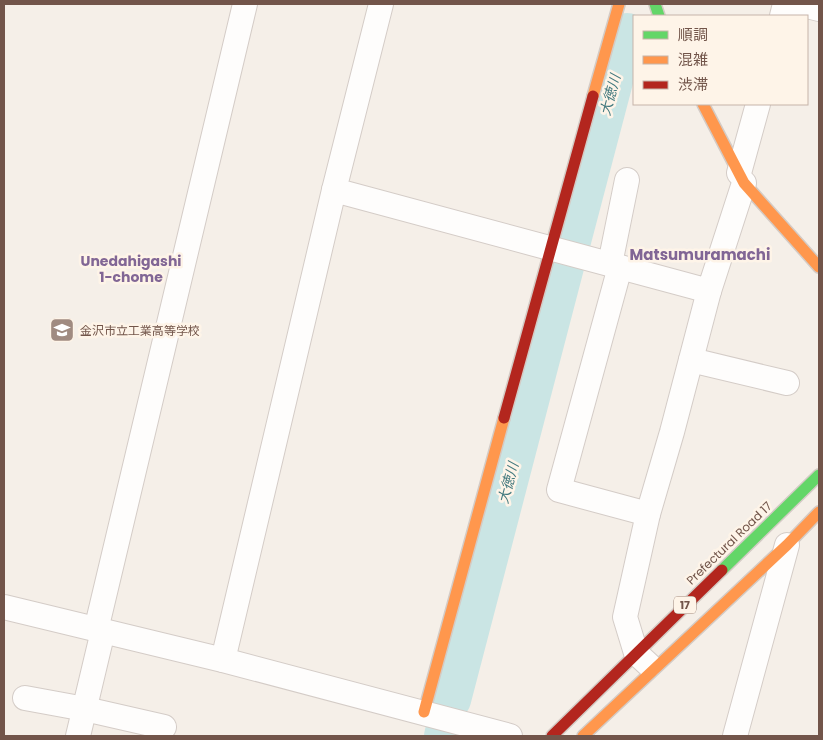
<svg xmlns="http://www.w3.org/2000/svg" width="823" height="740" viewBox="0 0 823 740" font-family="Poppins,'Noto Sans JP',sans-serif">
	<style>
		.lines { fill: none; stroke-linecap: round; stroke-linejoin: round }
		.river { stroke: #cae5e4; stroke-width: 38 }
		.street-casing { stroke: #d4ccc7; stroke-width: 26 }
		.fast-casing { stroke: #d4cbc5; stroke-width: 14 }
		.slow-casing { stroke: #d4cbc5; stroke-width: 14 }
		.jam-casing { stroke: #d4cbc5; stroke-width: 14 }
		.street { stroke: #fefdfc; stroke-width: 24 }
		.fast { stroke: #63d668; stroke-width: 11 }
		.slow { stroke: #ff974d; stroke-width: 11 }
		.jam { stroke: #b3261e; stroke-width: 11 }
		.labels { text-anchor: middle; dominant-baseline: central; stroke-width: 5; stroke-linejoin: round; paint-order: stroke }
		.shield { fill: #fef4e8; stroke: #9c8579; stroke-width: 1 }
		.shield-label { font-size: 11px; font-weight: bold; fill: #72554a }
		.poi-label { font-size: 12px; fill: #72554a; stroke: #fef4e8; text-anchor: start }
		.street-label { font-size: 12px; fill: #72554a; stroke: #fef4e8 }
		.water-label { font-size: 14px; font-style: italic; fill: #42797e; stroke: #fef4e8 }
		.neighbourhood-label { font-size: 14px; font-weight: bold; fill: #816695; stroke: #fef4e8 }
		.quarter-label { font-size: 15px; font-weight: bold; fill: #816695; stroke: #fef4e8 }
	</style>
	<rect width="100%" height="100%" fill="#f5efe8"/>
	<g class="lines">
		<!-- river -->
		<g class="river">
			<path d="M 571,245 L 627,32"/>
			<path d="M 452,700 L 565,267"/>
			<path d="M 443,736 L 445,727"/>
		</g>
		<defs>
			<g id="street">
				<path d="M 381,4 L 334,190 L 709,291 L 744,183"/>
				<path d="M 799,4 L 819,9"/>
				<path d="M 782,16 L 785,4"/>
				<path d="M 739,173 L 758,104"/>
				<path d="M 610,264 L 627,180"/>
				<path d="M 620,267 L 559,490 L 648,514"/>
				<path d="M 691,360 L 787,383"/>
				<path d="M 4,607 L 223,660 L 510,736"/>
				<path d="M 96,630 L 245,4"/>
				<path d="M 223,660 L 334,190"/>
				<path d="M 649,665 L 636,653 L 625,617 L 648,514 L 672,432 L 709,291"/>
				<path d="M 25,698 L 85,709 L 164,727"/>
				<path d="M 78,736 L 103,631"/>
				<path d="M 735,736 L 787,545"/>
			</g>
			<g id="fast">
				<path d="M 655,4 L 659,16"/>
				<path d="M 722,570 L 819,475"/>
			</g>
			<g id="slow">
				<path d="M 593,96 L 619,4"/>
				<path d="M 703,104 L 744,183 L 819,267"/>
				<path d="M 424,712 L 504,418"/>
				<path d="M 583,736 L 787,545 L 819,512"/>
			</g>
			<g id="jam">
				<path d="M 504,418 L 593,96"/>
				<path d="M 552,736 L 722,570"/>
			</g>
		</defs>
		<!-- street casing -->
		<use href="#street" class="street-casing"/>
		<!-- fast casing -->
		<use href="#fast" class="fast-casing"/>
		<!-- slow casing -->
		<use href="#slow" class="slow-casing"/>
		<!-- jam casing -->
		<use href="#jam" class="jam-casing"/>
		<!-- street -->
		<use href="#street" class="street"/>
		<!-- fast -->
		<use href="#fast" class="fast"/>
		<!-- slow -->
		<use href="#slow" class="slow"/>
		<!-- jam -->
		<use href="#jam" class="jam"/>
	</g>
	<!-- icons -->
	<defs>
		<symbol id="school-square" viewBox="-11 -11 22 22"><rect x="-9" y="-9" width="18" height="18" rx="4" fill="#a08b81" stroke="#fef4e8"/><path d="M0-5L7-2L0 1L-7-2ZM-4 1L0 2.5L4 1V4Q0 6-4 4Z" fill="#fff"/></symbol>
	</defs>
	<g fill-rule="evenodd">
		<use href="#school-square" x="48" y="316" width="28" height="28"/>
	</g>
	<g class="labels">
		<!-- shield labels -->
		<rect class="shield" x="674" y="596.5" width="22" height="17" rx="4"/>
		<g class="shield-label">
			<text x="685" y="605">17</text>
		</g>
		<!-- poi labels -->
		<g class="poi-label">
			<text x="80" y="330">金沢市立工業高等学校</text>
		</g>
		<!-- street labels -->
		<g class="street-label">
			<text transform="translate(729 543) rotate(-44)">Prefectural Road 17</text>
		</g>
		<!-- water labels -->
		<g class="water-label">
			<text transform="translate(610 95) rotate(-75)">大徳川</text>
			<text transform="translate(508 483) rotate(-75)">大徳川</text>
		</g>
		<!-- neighbourhood labels -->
		<g class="neighbourhood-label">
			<text x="131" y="261">Unedahigashi<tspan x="131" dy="16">1-chome</tspan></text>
		</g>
		<!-- quarter labels -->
		<g class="quarter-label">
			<text x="700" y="254">Matsumuramachi</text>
		</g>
	</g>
	<!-- border -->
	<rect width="823" height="740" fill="none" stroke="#72554a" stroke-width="10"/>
	<!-- legend -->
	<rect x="633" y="15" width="175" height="90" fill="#fef4e8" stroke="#c6b4a9"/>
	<rect x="643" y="31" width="25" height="8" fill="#63d668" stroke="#c6b4a9"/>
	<text x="678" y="40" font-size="15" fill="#72554a">順調</text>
	<rect x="643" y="56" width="25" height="8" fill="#ff974d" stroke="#c6b4a9"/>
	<text x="678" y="65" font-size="15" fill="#72554a">混雑</text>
	<rect x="643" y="81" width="25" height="8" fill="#b3261e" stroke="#c6b4a9"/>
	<text x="678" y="90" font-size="15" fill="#72554a">渋滞</text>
</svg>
